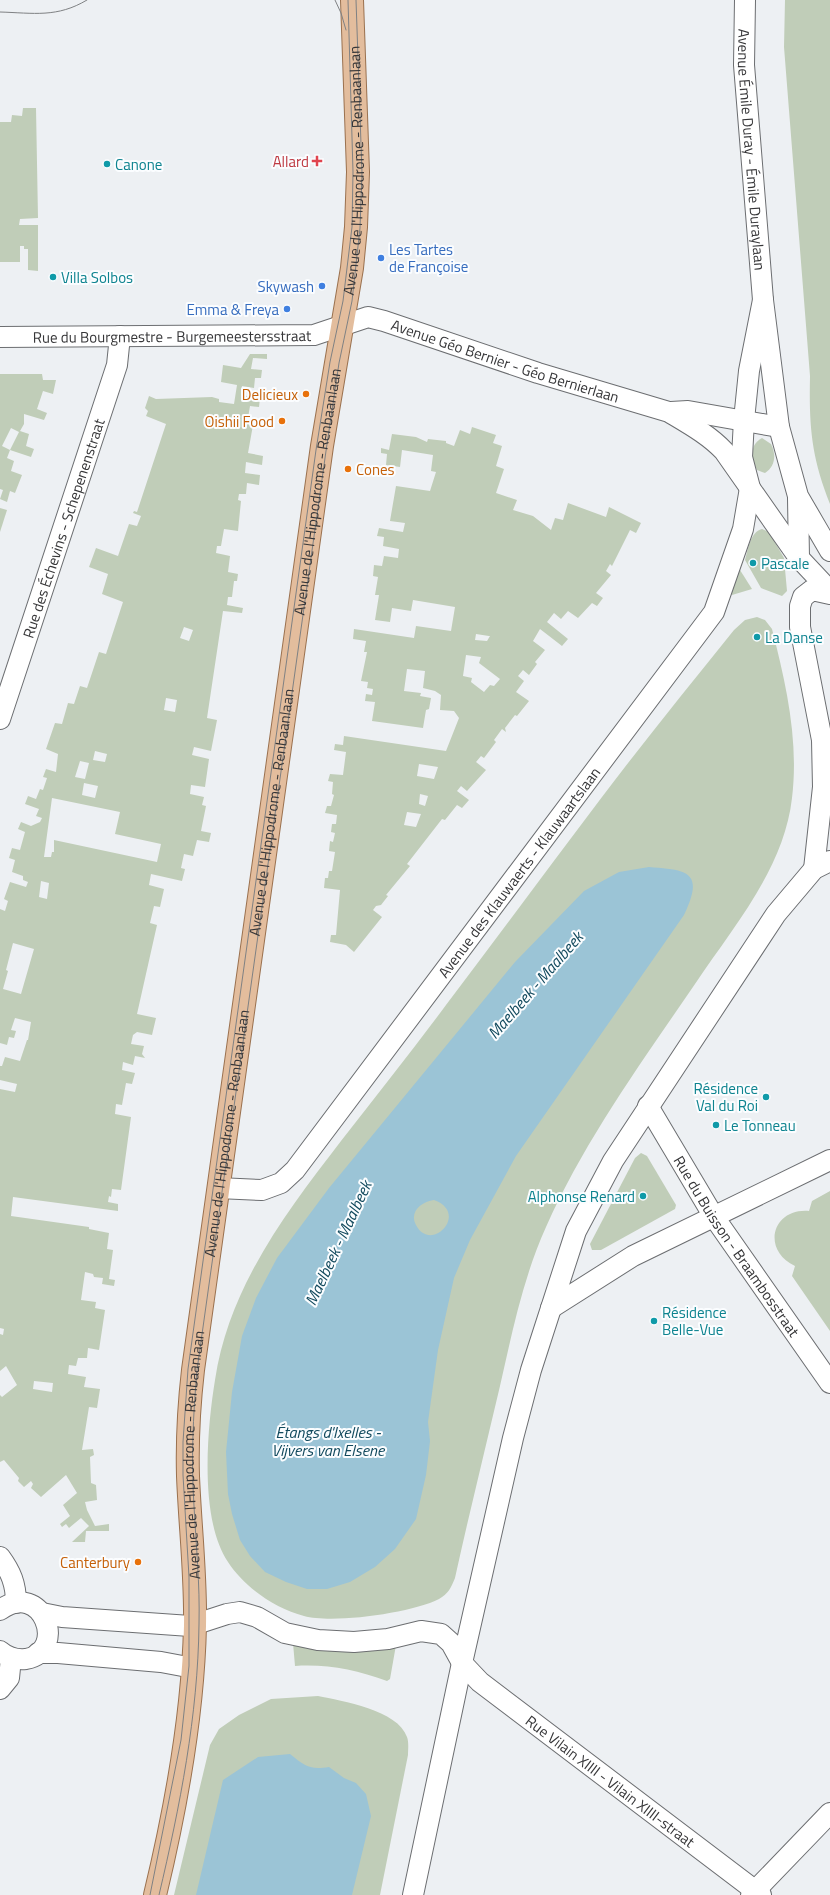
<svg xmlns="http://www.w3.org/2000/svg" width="830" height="1895" viewBox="0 0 830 1895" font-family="'Titillium Web',sans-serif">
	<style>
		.green { fill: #c0cdb8; fill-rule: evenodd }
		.water { fill: #9bc4d6; fill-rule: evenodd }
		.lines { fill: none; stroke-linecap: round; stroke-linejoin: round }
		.minor-casing { stroke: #6c6e71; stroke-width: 22 }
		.major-casing { stroke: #9a714f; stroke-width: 24 }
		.minor { stroke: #fff; stroke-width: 20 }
		.major { stroke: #e3bd9d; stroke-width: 22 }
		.tram { stroke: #7f8183; stroke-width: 1 }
		.health-dot { fill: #e0444e; stroke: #fbfdff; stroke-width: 1.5 }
		.culture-dot { fill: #0f9aa8; stroke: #fbfdff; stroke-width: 1.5 }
		.shop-dot { fill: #3f7fe0; stroke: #fbfdff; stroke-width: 1.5 }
		.food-dot { fill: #e8710a; stroke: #fbfdff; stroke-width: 1.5 }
		.labels { text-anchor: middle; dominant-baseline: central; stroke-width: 4; stroke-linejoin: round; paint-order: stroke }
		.street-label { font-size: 15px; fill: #363638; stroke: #fbfdff }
		.health-label { font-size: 15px; fill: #be3a42; stroke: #fbfdff; text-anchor: end }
		.culture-label { font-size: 15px; fill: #0d838f; stroke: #fbfdff; text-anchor: start }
		.shop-label { font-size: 15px; fill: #366cbe; stroke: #fbfdff; text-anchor: end }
		.food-label { font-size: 15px; fill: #c56008; stroke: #fbfdff; text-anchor: end }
		.water-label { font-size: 16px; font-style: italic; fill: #11495d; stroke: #fbfdff }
	</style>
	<rect width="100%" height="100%" fill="#edf0f3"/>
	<!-- green -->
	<g class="green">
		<path d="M 785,0 L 830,0 L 830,504 C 811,456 809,426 810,376 L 784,47 Z"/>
		<path d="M 23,108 L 36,108 L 38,218 L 20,219 L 19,225 L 38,225 L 38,271 L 28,270 L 28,249 L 24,249 L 24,246 L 20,246 L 20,262 L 0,262 L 0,122 L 11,122 L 12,115 L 22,116 Z"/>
		<path d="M 250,354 L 267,354 L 267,359 L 253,358 L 251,369 L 262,370 L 261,378 L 255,378 L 254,388 L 242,386 L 241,395 L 260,398 L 259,407 L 250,406 L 247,424 L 253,425 L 248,453 L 263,456 L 262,465 L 246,462 L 245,473 L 260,475 L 259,485 L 247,483 L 246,494 L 239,494 L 238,500 L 241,501 L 238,531 L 224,529 L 221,546 L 217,546 L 216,553 L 230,556 L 228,572 L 238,574 L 237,581 L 234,581 L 232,597 L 228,597 L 227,605 L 243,608 L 242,613 L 223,611 L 207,718 L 217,720 L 211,751 L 194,747 L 192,755 L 209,759 L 205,787 L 191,785 L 190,794 L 204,797 L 202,805 L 206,806 L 201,831 L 211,833 L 209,842 L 197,840 L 193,856 L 184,854 L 181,868 L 185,869 L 182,881 L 151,874 L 149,885 L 164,889 L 160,907 L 154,906 L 150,923 L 157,925 L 137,1014 L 156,1018 L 152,1035 L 137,1032 L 133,1035 L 131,1044 L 144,1046 L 142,1054 L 145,1058 L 135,1056 L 133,1065 L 123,1062 L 122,1070 L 135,1073 L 132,1084 L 126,1083 L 122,1105 L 116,1104 L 115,1114 L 131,1117 L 121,1190 L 112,1189 L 111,1197 L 109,1196 L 108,1202 L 118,1204 L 118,1211 L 13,1197 L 11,1216 L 89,1227 L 89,1229 L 109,1233 L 107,1249 L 113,1250 L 109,1279 L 115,1280 L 114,1286 L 102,1284 L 103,1278 L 94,1277 L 93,1274 L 85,1272 L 81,1300 L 96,1302 L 95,1308 L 105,1310 L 99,1350 L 88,1348 L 87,1358 L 78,1358 L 76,1366 L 69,1365 L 68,1374 L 86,1377 L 84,1387 L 100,1389 L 97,1408 L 89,1407 L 82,1450 L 93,1449 L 94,1455 L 90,1457 L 91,1483 L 96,1485 L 97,1500 L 85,1502 L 87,1510 L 95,1526 L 109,1524 L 109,1531 L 86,1531 L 85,1542 L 72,1542 L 89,1526 L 81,1518 L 69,1528 L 66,1524 L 62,1527 L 60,1524 L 70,1516 L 63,1505 L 77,1493 L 66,1475 L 41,1497 L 31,1488 L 33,1484 L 31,1481 L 24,1487 L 18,1481 L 19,1478 L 4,1460 L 0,1462 L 0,1395 L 2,1397 L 17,1385 L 6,1366 L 0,1371 L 0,1334 L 3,1335 L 4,1329 L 0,1328 L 0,1089 L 15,1092 L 17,1084 L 0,1080 L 0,1066 L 2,1066 L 5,1057 L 20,1061 L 27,1040 L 28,1040 L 31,1022 L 15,1018 L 11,1030 L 16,1031 L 14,1038 L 9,1037 L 7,1045 L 0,1043 L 0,909 L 5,911 L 8,901 L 4,899 L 10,882 L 26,887 L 28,882 L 23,880 L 23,876 L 12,872 L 15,860 L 9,858 L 12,848 L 20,850 L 25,832 L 18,829 L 21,822 L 31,826 L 40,822 L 42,818 L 36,816 L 39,809 L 25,804 L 28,796 L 36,799 L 40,789 L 43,790 L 47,778 L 43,777 L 46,769 L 56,772 L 58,754 L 46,749 L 55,723 L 62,724 L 68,703 L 74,704 L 80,686 L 87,688 L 99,652 L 106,654 L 123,602 L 102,594 L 108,574 L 89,567 L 96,548 L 118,556 L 129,524 L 137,526 L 141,516 L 133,513 L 134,511 L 137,512 L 166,424 L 146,416 L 148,411 L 145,408 L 149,396 L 156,399 L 212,397 L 219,399 L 219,402 L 234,404 L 237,385 L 221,382 L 223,365 L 241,368 ZM 184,627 L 193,630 L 189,641 L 180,638 ZM 166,698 L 177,700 L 175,712 L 164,710 ZM 95,751 L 107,754 L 105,762 L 93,760 ZM 80,761 L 89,763 L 85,779 L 75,777 ZM 84,783 L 98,786 L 95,798 L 82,795 ZM 52,798 L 120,812 L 115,834 L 161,844 L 157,862 L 54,840 L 54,852 L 52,852 L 51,857 L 44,857 ZM 41,881 L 49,883 L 47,899 L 39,897 ZM 13,943 L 34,949 L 21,994 L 3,989 L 8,971 L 6,970 ZM 34,1381 L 53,1383 L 52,1392 L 33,1389 Z"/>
		<path d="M 0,374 L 42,374 L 43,380 L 56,380 L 53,394 L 43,391 L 37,409 L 47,413 L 44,420 L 24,414 L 24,424 L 20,431 L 29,434 L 26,446 L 34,449 L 31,457 L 10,450 L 7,458 L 14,461 L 11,471 L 22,475 L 15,493 L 10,491 L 7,502 L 0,499 L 3,490 L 0,489 ZM 11,428 L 19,432 L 10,450 L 2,446 Z"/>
		<path d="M 472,427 L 496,435 L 493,443 L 502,446 L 496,466 L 504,469 L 496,493 L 517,500 L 513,510 L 533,516 L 551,530 L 555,518 L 563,520 L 568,503 L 606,517 L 609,507 L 641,523 L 636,533 L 630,530 L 612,566 L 610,564 L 606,571 L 611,575 L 596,593 L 603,598 L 597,606 L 592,603 L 578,618 L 568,611 L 561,619 L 554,613 L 547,622 L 568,639 L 562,646 L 540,629 L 533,641 L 545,650 L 535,662 L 537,664 L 529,675 L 523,670 L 518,676 L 524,681 L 516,692 L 529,701 L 517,716 L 515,715 L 505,728 L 506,732 L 502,729 L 494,740 L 496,742 L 484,758 L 481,756 L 476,762 L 486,770 L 467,791 L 461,786 L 457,791 L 469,800 L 462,808 L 457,805 L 445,820 L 442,819 L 407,864 L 410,866 L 386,895 L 388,896 L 381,905 L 376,906 L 373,910 L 382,917 L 354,952 L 346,945 L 330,942 L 331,935 L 336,935 L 340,890 L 324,888 L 325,878 L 328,878 L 329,871 L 332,871 L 335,852 L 329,851 L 330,841 L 333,842 L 335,833 L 331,832 L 332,824 L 336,824 L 337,815 L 325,813 L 327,806 L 331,806 L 334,795 L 332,794 L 333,782 L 328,781 L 330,774 L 343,775 L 346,752 L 334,750 L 335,744 L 343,745 L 344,736 L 446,751 L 459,718 L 454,711 L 440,710 L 441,695 L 435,691 L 423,688 L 425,671 L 407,669 L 404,691 L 421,693 L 420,696 L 431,698 L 429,709 L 426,710 L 423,728 L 372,721 L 375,702 L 365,701 L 366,694 L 372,695 L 373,689 L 367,688 L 368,682 L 361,681 L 367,652 L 364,652 L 366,641 L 353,639 L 354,629 L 414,638 L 416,626 L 451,631 L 455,607 L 413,600 L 411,611 L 392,608 L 390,622 L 375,620 L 379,595 L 375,595 L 378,577 L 373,576 L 374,565 L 382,566 L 384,556 L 398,558 L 399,549 L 383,546 L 384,537 L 377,536 L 379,528 L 403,532 L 405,523 L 390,521 L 396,486 L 430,491 L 436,472 L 431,471 L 433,455 L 402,450 L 400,467 L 386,465 L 387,454 L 381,453 L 381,448 L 389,450 L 392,434 L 416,437 L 427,442 L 428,439 L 446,441 L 446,443 L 454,446 L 460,430 L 470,434 ZM 476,634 L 489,636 L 490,636 L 487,641 L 475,640 ZM 466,655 L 481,657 L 479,663 L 500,679 L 494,686 L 490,685 L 484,692 L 471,682 L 472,678 L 463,676 ZM 419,764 L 438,767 L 434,779 L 417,776 ZM 420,794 L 428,796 L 425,806 L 419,804 ZM 407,812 L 421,814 L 416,827 L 404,825 Z"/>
		<path d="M 762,438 L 771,444 C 776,454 776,466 765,473 L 757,470 C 751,459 749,445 762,438 Z"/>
		<path d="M 0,508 L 7,510 L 0,532 Z"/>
		<path d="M 762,529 L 769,532 L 784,558 L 787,591 L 782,596 L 761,588 L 745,560 C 748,550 750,532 762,529 Z"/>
		<path d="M 740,570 L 752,589 L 732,595 L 730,592 Z"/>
		<path d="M 757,617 L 765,620 L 772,629 C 786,684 799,740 792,798 C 784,869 733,927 695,984 C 641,1063 585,1140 546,1227 C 523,1278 512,1333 500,1386 C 485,1450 469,1514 455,1578 C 451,1588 448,1594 439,1599 C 412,1613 333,1624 304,1616 C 275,1608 245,1588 228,1562 C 199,1519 207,1429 215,1380 C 229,1287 285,1214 341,1141 C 376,1096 412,1051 446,1005 C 498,936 550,866 602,797 C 645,740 690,685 734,630 L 745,620 Z"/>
		<path d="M 641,1153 L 647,1156 L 676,1205 L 675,1209 L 601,1250 L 592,1250 L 590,1244 L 635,1158 Z"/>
		<path d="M 830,1191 L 830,1331 L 792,1276 L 795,1266 C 761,1250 772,1208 809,1211 L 812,1201 Z"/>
		<path d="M 293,1643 L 318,1650 L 360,1652 L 396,1645 L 390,1679 L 387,1681 C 356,1670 328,1664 295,1666 Z"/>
		<path d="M 318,1696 C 342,1701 398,1710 407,1737 C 409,1742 408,1750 408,1755 L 380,1895 L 174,1895 L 210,1745 L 219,1729 L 239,1715 L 271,1699 Z"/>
	</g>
	<!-- water -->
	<g class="water">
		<path d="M 649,867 C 687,870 705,871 684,915 L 516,1156 L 470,1240 L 454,1278 L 438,1350 L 428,1422 L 430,1441 L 426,1475 L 416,1519 L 395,1549 L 375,1567 L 350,1582 L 327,1589 L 307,1589 L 286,1582 L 265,1572 L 250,1556 L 240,1540 L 232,1514 L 228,1494 L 226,1452 L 232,1392 L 242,1336 L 256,1298 L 277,1258 L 329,1188 L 515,962 L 584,891 L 619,872 ZM 434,1200 C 470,1213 431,1254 416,1225 C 409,1212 421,1202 434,1200 Z"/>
		<path d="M 290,1754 C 305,1766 309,1770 329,1767 L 344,1778 L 356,1783 L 366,1794 L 371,1816 L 352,1895 L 196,1895 L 223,1780 L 258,1757 Z"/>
	</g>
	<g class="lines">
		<defs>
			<g id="minor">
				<path id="s1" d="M 745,0 L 744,65 L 763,300 L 779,427 L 798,496 L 830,551"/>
				<path id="s2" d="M 0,337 L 314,335 L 368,317 L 384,321 L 538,373 L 669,412 C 689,424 709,435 724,451 L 799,558 L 830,591"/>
				<path d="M 671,412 L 688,411 L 779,427"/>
				<path d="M 798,498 L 799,558"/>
				<path id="s3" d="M 0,719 L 117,365 L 120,336"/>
				<path d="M 814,869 L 823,787 L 822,740 L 800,627 L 800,606 L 803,597 L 812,590 L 830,594"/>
				<path id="s4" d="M 648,1106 L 714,1217 L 830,1383"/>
				<path id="s5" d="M 218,1188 L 262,1190 L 281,1183 L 295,1170 L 714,612 L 743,529 L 750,488 L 742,457 L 744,420 L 749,371 L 763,300"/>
				<path d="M 551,1308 L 633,1256 L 830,1160"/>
				<path d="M 0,1557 C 11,1572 16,1584 16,1603"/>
				<path d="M 0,1610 C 42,1579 69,1651 26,1659 C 16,1660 8,1658 0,1651"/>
				<path id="s6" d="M 42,1613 L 62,1617 L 190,1626 L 227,1614 L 240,1612 L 257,1617 L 285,1633 L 318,1640 L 354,1642 L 388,1639 L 421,1631 L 441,1634 L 451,1643 L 462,1663 L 480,1682 L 761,1895"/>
				<path d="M 38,1653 L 58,1653 L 161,1662 L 193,1668"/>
				<path d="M 0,1689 L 9,1678 L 11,1658"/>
				<path d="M 413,1895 L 462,1663 L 513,1438 L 531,1370 L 576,1231 L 613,1161 L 776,914 L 814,869 L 830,861"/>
				<path d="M 751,1895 L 830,1813"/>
			</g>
			<g id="major">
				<path id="s7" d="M 155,1895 C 176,1808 193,1716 195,1626 C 196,1576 190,1526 188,1476 C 187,1440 189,1405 193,1370 L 322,446 L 352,268 L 356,227 L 358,172 L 352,0"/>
			</g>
		</defs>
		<!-- minor casing -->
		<use href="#minor" class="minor-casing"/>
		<!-- major casing -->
		<use href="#major" class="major-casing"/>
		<!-- minor -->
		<use href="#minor" class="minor"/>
		<!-- major -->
		<use href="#major" class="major"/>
		<!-- tram -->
		<g class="tram">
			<path d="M 335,0 L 341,13 L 346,30"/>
			<path d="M 0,12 C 34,13 57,18 87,0"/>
			<path d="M 150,1895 L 181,1740 L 189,1666 L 189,1577 L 183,1475 L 183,1442 L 188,1369 L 316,450 L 330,362 L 343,301 L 352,227 L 353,172 L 348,0"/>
			<path d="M 159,1895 C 180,1806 198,1715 199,1624 C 200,1584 196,1545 194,1506 C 191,1461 193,1416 197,1370 L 326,451 L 339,363 L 352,301 L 360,228 L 362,173 L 356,0"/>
		</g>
	</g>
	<!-- markers -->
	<path class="health-dot" d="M315 155h4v4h4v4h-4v4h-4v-4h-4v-4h4z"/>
	<g class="culture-dot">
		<circle cx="107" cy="164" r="4"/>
		<circle cx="53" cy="277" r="4"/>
		<circle cx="753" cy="563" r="4"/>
		<circle cx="757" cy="637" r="4"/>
		<circle cx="766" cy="1097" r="4"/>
		<circle cx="716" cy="1125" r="4"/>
		<circle cx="643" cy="1196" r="4"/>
		<circle cx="654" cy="1321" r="4"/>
	</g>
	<g class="shop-dot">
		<circle cx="381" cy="258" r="4"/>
		<circle cx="322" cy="286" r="4"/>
		<circle cx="287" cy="309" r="4"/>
	</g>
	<g class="food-dot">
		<circle cx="306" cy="394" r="4"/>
		<circle cx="282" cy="421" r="4"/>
		<circle cx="348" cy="469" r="4"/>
		<circle cx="138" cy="1562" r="4"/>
	</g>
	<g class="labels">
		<!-- street labels -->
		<g class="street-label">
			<text stroke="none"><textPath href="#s1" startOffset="150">Avenue Émile Duray - Émile Duraylaan</textPath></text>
			<text stroke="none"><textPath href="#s7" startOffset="1740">Avenue de l'Hippodrome - Renbaanlaan</textPath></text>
			<text stroke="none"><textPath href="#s2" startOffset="172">Rue du Bourgmestre - Burgemeestersstraat</textPath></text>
			<text stroke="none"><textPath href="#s2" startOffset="515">Avenue Géo Bernier - Géo Bernierlaan</textPath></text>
			<text stroke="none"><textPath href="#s7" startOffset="1416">Avenue de l'Hippodrome - Renbaanlaan</textPath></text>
			<text stroke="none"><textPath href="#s3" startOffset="201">Rue des Échevins - Schepenenstraat</textPath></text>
			<text stroke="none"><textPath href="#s7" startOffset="1092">Avenue de l'Hippodrome - Renbaanlaan</textPath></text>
			<text stroke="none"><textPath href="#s5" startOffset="456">Avenue des Klauwaerts - Klauwaartslaan</textPath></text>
			<text stroke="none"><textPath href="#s7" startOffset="768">Avenue de l'Hippodrome - Renbaanlaan</textPath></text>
			<text stroke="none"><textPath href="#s4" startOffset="166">Rue du Buisson - Braambosstraat</textPath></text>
			<text stroke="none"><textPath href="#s7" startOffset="444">Avenue de l'Hippodrome - Renbaanlaan</textPath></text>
			<text stroke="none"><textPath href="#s6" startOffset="635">Rue Vilain XIIII - Vilain XIIII-straat</textPath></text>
		</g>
		<!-- health labels -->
		<g class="health-label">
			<text x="309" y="161">Allard</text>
		</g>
		<!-- culture labels -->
		<g class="culture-label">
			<text x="115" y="164">Canone</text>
			<text x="61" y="277">Villa Solbos</text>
			<text x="761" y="563">Pascale</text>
			<text x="765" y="637">La Danse</text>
			<text x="758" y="1088" text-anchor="end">Résidence<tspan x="758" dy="17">Val du Roi</tspan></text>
			<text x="724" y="1125">Le Tonneau</text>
			<text x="635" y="1196" text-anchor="end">Alphonse Renard</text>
			<text x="662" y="1312">Résidence<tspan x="662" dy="17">Belle-Vue</tspan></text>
		</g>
		<!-- shop labels -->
		<g class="shop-label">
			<text x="389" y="249" text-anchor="start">Les Tartes<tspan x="389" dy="17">de Françoise</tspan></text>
			<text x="314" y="286">Skywash</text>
			<text x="279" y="309">Emma &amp; Freya</text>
		</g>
		<!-- food labels -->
		<g class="food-label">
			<text x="298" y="394">Delicieux</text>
			<text x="274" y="421">Oishii Food</text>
			<text x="356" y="469" text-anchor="start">Cones</text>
			<text x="130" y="1562">Canterbury</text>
		</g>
		<!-- water labels -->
		<g class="water-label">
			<text transform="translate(535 985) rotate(-49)">Maelbeek - Maalbeek</text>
			<text transform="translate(338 1243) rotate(-65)">Maelbeek - Maalbeek</text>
			<text x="328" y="1432">Étangs d'Ixelles -<tspan x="328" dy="18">Vijvers van Elsene</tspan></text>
		</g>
	</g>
</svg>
